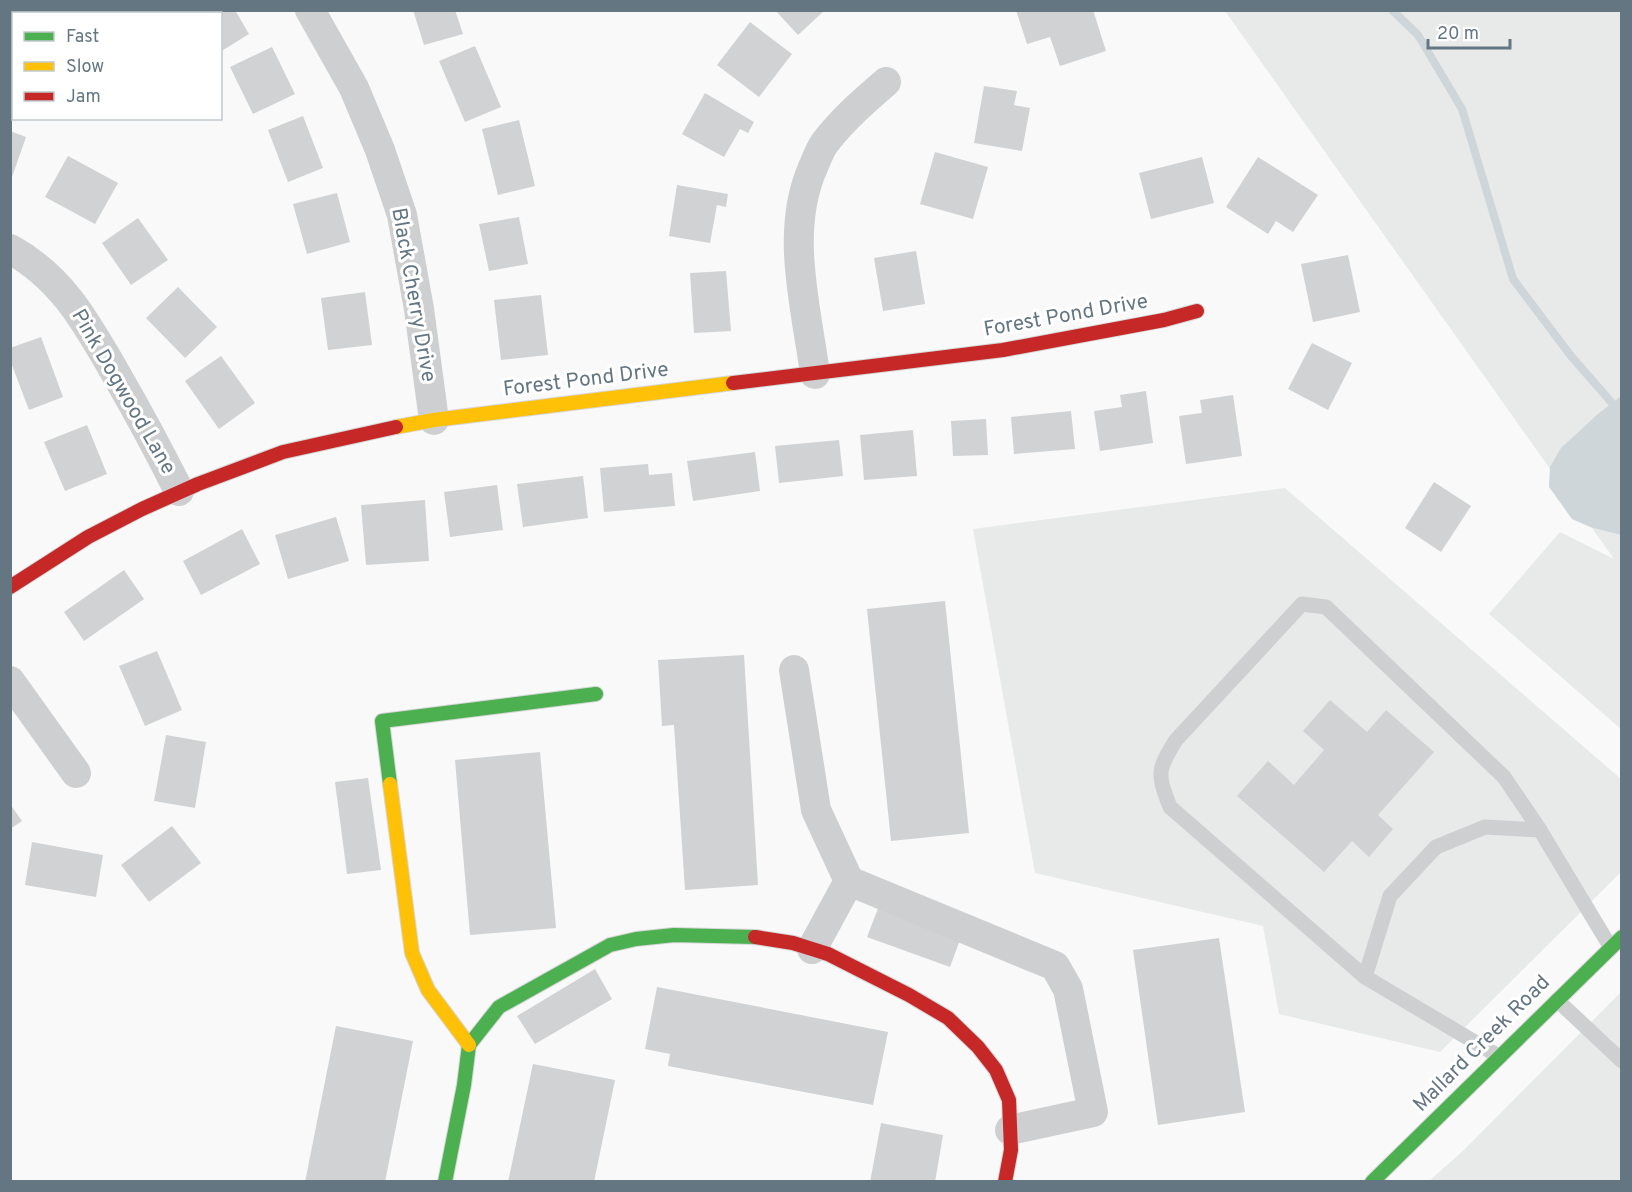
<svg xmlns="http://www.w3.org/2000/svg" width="1632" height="1192" viewBox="0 0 1632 1192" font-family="Overpass,sans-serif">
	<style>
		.built { fill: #e8e9e9 }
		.water { fill: #ced6d9 }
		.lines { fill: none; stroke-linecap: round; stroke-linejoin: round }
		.stream { stroke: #ced6d9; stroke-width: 8 }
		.building { fill: #d0d2d3 }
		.fast-casing { stroke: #d5d6d7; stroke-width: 16 }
		.slow-casing { stroke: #d5d6d7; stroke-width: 16 }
		.jam-casing { stroke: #d5d6d7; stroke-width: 16 }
		.lane { stroke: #cecfd0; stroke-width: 15 }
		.street { stroke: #cecfd0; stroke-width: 30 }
		.fast { stroke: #4caf50; stroke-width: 14 }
		.slow { stroke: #ffc107; stroke-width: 14 }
		.jam { stroke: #c62828; stroke-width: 14 }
		.labels { text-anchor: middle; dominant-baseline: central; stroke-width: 6; stroke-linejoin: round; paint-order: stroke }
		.street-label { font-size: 21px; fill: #657683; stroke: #fff }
	</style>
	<rect width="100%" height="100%" fill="#f9f9f9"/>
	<!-- built -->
	<g class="built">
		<path d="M 1225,11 L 1621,11 L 1621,729 L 1489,614 L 1560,532 L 1614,559 Z"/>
		<path d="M 1285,488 L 1621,779 L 1621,872 L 1440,1052 L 1279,1014 L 1263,926 L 1035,873 L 973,529 Z"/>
		<path d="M 1621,992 L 1621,1181 L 1428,1182 L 1464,1150 Z"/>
	</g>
	<!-- water -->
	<path class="water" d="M 1621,396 L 1621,535 L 1590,527 L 1572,519 L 1549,487 L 1550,467 L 1561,448 L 1598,414 Z"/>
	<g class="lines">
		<!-- stream -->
		<path class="stream" d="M 1392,10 L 1418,35 L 1462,109 L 1513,279 L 1571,356 L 1612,403"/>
	</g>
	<!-- building -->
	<g class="building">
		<path d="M 187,10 L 235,10 L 249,34 L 220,52 L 220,14 L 186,14 L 185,12 Z"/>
		<path d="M 413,10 L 455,10 L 463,34 L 424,45 Z"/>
		<path d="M 775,10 L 825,10 L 798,35 Z"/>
		<path d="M 1016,10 L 1093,10 L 1106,51 L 1060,66 L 1050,37 L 1027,44 Z"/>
		<path d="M 750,22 L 792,54 L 759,97 L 717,65 Z"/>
		<path d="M 475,46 L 501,107 L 465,122 L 439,61 Z"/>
		<path d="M 272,47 L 295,94 L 253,114 L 230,67 Z"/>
		<path d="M 984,86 L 1017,91 L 1014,105 L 1030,108 L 1022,151 L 974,143 Z"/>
		<path d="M 705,93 L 754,122 L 748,133 L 740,129 L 724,157 L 682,134 Z"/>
		<path d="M 303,116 L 323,168 L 288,182 L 268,130 Z"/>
		<path d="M 519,120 L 535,186 L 498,195 L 482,129 Z"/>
		<path d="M 10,131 L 26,137 L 11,180 L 10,180 Z"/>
		<path d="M 935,152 L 988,167 L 973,219 L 920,204 Z"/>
		<path d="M 68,156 L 118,183 L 95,224 L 45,197 Z"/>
		<path d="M 1202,157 L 1214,203 L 1151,219 L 1139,173 Z"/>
		<path d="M 1258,157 L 1318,195 L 1293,232 L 1276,221 L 1268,234 L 1226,207 Z"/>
		<path d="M 677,185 L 728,194 L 726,207 L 717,205 L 710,243 L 669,236 Z"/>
		<path d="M 337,193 L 350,242 L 307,254 L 293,204 Z"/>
		<path d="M 519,217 L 528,264 L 489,271 L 479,224 Z"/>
		<path d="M 138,218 L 168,260 L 131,285 L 102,243 Z"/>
		<path d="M 916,251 L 925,304 L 883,311 L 874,258 Z"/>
		<path d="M 1348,255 L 1360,312 L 1313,322 L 1301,264 Z"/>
		<path d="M 726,271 L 731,331 L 694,333 L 690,273 Z"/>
		<path d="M 178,287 L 217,327 L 185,358 L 146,318 Z"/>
		<path d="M 365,292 L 372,345 L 328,350 L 321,298 Z"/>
		<path d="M 541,295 L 548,355 L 501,360 L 494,300 Z"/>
		<path d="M 41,337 L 63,397 L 29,410 L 10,360 L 10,348 Z"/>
		<path d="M 1312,343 L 1352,363 L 1328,410 L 1288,389 Z"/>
		<path d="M 221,356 L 255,403 L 219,429 L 185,381 Z"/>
		<path d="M 1146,391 L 1153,443 L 1100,451 L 1094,411 L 1122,407 L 1120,395 Z"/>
		<path d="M 1233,395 L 1242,456 L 1186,464 L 1179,416 L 1202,413 L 1200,400 Z"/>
		<path d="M 1071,411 L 1075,449 L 1014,454 L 1011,417 Z"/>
		<path d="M 986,419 L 988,455 L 953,456 L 951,421 Z"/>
		<path d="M 87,425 L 107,474 L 65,491 L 44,442 Z"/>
		<path d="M 913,430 L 917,476 L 864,480 L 860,435 Z"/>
		<path d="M 839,440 L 843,476 L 779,483 L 775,446 Z"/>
		<path d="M 755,452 L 760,491 L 693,501 L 687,461 Z"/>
		<path d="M 648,464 L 649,475 L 672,473 L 675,506 L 604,512 L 600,468 Z"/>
		<path d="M 583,476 L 588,518 L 523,527 L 517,484 Z"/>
		<path d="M 1434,482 L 1471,506 L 1441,552 L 1405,528 Z"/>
		<path d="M 497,485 L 503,530 L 450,537 L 444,492 Z"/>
		<path d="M 425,500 L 429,561 L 366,565 L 361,505 Z"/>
		<path d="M 336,517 L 349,561 L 288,579 L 275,535 Z"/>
		<path d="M 242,529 L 260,564 L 201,595 L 183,561 Z"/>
		<path d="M 124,570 L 144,599 L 84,641 L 64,612 Z"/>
		<path d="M 945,601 L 969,833 L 891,841 L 867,609 Z"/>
		<path d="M 157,651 L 182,710 L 145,726 L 119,666 Z"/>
		<path d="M 744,655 L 758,885 L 685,890 L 674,725 L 662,726 L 658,660 Z"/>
		<path d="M 1330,700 L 1367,732 L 1386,710 L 1434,752 L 1378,815 L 1393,829 L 1369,857 L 1352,841 L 1324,872 L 1237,796 L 1268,761 L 1294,785 L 1324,750 L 1303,731 Z"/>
		<path d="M 166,735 L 206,742 L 195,808 L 154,801 Z"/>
		<path d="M 540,752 L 556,928 L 470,935 L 455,760 Z"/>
		<path d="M 368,778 L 381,870 L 347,874 L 335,782 Z"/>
		<path d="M 10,804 L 22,821 L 10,829 Z"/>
		<path d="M 172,826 L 201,863 L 149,902 L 121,865 Z"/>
		<path d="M 32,842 L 103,855 L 96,897 L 25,885 Z"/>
		<path d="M 879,906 L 961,937 L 950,967 L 867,937 Z"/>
		<path d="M 1219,938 L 1245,1112 L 1158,1125 L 1133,950 Z"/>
		<path d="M 595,969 L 612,999 L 535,1044 L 517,1016 Z"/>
		<path d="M 657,987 L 888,1032 L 873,1105 L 668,1066 L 670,1054 L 645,1049 Z"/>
		<path d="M 336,1026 L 413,1041 L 385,1182 L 305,1182 Z"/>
		<path d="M 533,1064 L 615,1080 L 594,1182 L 508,1182 Z"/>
		<path d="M 881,1123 L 943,1135 L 935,1182 L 870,1182 Z"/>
	</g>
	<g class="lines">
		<defs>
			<g id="fast">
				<path d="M 390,784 L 382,721 L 596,694"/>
				<path d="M 445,1182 L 464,1085 L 469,1045 L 499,1007 L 610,945 L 636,939 L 674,935 L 755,937"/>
				<path d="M 1372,1182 L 1622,937"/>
			</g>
			<g id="slow">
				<path d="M 396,427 L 434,420 L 733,383"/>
				<path d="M 390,784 L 412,953 L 428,990 L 469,1045"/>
			</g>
			<g id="jam">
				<path d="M 733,383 L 1003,350 L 1164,320 L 1197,311"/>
				<path d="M 10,587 L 88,537 L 142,509 L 198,484 L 283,452 L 396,427"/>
				<path d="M 755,937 L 793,943 L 828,954 L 909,995 L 948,1018 L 978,1047 L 996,1070 L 1009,1100 L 1011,1150 L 1005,1182"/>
			</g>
		</defs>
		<!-- fast casing -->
		<use href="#fast" class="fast-casing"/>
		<!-- slow casing -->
		<use href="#slow" class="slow-casing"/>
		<!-- jam casing -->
		<use href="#jam" class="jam-casing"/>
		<!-- lane -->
		<g class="lane">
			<path d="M 1365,977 L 1390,896 L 1436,847 L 1485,827 L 1540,830"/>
			<path d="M 1557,1000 L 1622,1061"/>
			<path d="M 1500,1057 L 1365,977 L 1170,807 C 1157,774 1157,770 1176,740 L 1302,604 L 1326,607 L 1504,777 L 1540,830 L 1611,948"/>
		</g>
		<!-- street -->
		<g class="street">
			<path d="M 310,10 L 354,88 L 380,150 L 402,215 L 419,309 L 434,420"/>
			<path d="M 10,249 C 63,278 87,324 116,374 C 138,412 159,451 179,491"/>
			<path d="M 815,374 C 806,305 784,230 814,165 C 817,158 820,150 824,144 C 841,121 864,101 886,82"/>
			<path d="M 794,670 L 816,810 L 849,881"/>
			<path d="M 10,681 L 76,773"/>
			<path d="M 812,949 L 849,881 L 1055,966 L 1068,989 L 1093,1112 L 1010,1130"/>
		</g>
		<!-- fast -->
		<use href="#fast" class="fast"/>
		<!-- slow -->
		<use href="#slow" class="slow"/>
		<!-- jam -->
		<use href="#jam" class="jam"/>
	</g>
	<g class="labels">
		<!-- street labels -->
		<g class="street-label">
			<text transform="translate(413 295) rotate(80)">Black Cherry Drive</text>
			<text transform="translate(1066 316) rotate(-10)">Forest Pond Drive</text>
			<text transform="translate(586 380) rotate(-7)">Forest Pond Drive</text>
			<text transform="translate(123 392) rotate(60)">Pink Dogwood Lane</text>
			<text transform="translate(1482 1044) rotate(-45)">Mallard Creek Road</text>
		</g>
	</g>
	<!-- border -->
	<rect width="1632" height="1192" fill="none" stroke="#657683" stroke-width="24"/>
	<!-- legend -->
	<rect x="12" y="12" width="210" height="108" fill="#ffffff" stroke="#c1c8cd" stroke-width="1.5"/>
	<rect x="24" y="32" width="30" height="9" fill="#4caf50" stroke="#c1c8cd" stroke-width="1.5"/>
	<text x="66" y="42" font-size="18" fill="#657683">Fast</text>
	<rect x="24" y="62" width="30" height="9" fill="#ffc107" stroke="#c1c8cd" stroke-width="1.5"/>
	<text x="66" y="72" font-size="18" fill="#657683">Slow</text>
	<rect x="24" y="92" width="30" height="9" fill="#c62828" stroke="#c1c8cd" stroke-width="1.5"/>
	<text x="66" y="102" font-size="18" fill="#657683">Jam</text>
	<!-- scale -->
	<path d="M1428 39v9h82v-9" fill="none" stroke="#657683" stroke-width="3"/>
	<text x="1437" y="39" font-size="18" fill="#657683" stroke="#ffffff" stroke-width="4.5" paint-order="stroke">20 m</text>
</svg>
